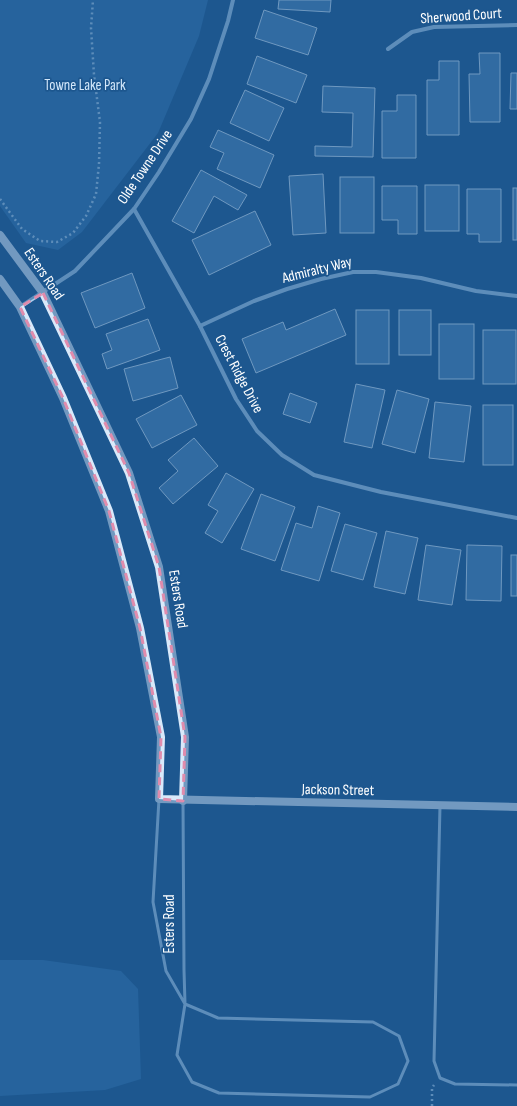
<svg xmlns="http://www.w3.org/2000/svg" width="517" height="1106" viewBox="0 0 517 1106" font-family="'Sofia Sans Condensed',sans-serif">
	<style>
		.green { fill: #3172ad }
		.building { fill: #4a83b8; stroke: #d2e7fa }
		.lines { fill: none; stroke-linecap: round; stroke-linejoin: round }
		.path { stroke: #acceed; stroke-width: 2.5; stroke-dasharray: 2 3; stroke-linecap: butt }
		.lane { stroke: #acceed; stroke-width: 3 }
		.street { stroke: #acceed; stroke-width: 4 }
		.secondary { stroke: #d9e9fa; stroke-width: 8 }
		.marked { fill: none; stroke: #e08cad; stroke-width: 3; stroke-dasharray: 8 5; stroke-linejoin: round }
		.labels { text-anchor: middle; dominant-baseline: central; stroke-width: 3.5; stroke-linejoin: round; paint-order: stroke }
		.street-label { font-size: 15px; fill: #fff; stroke: #1d578f }
		.park-label { font-size: 15px; fill: #d2e7fa; stroke: #1d578f }
	</style>
	<rect width="100%" height="100%" fill="#1d578f"/>
	<!-- green -->
	<g class="green">
		<path d="M 0,0 L 208,0 L 199,36 L 158,133 L 82,232 L 58,250 L 26,243 L 0,206 Z"/>
		<path d="M 0,960 L 43,960 L 121,971 L 138,989 L 141,1079 L 105,1090 L 0,1096 Z"/>
	</g>
	<!-- building -->
	<g class="building">
		<path d="M 279,0 L 331,0 L 330,12 L 278,9 Z"/>
		<path d="M 264,10 L 317,28 L 308,55 L 255,38 Z"/>
		<path d="M 479,53 L 500,53 L 500,122 L 470,122 L 469,74 L 480,74 Z"/>
		<path d="M 257,56 L 307,75 L 296,103 L 247,84 Z"/>
		<path d="M 439,61 L 459,61 L 459,135 L 427,135 L 427,80 L 439,80 Z"/>
		<path d="M 511,73 L 517,73 L 517,109 L 510,109 Z"/>
		<path d="M 323,86 L 375,88 L 373,157 L 315,156 L 315,146 L 352,147 L 353,113 L 322,112 Z"/>
		<path d="M 245,90 L 284,108 L 269,141 L 230,123 Z"/>
		<path d="M 397,95 L 416,95 L 416,158 L 382,158 L 382,111 L 397,111 Z"/>
		<path d="M 218,130 L 274,155 L 260,188 L 217,169 L 224,153 L 210,147 Z"/>
		<path d="M 201,170 L 247,195 L 238,210 L 214,196 L 194,233 L 172,221 Z"/>
		<path d="M 323,174 L 326,233 L 293,235 L 289,176 Z"/>
		<rect x="340" y="177" width="34" height="56"/>
		<rect x="425" y="185" width="34" height="46"/>
		<path d="M 382,186 L 417,186 L 417,234 L 398,234 L 398,220 L 382,220 Z"/>
		<rect x="513" y="188" width="4" height="52"/>
		<path d="M 467,189 L 501,189 L 501,242 L 479,242 L 479,234 L 467,234 Z"/>
		<path d="M 255,211 L 271,245 L 209,275 L 192,240 Z"/>
		<path d="M 132,273 L 145,308 L 95,328 L 81,293 Z"/>
		<path d="M 335,309 L 346,335 L 256,373 L 242,339 L 283,322 L 286,330 Z"/>
		<rect x="356" y="310" width="33" height="54"/>
		<rect x="399" y="310" width="32" height="45"/>
		<path d="M 148,319 L 160,350 L 107,369 L 102,354 L 112,350 L 106,334 Z"/>
		<rect x="439" y="324" width="35" height="55"/>
		<rect x="483" y="330" width="33" height="54"/>
		<path d="M 170,357 L 178,388 L 133,401 L 124,369 Z"/>
		<path d="M 356,384 L 385,390 L 372,448 L 344,442 Z"/>
		<path d="M 397,390 L 429,399 L 415,453 L 382,444 Z"/>
		<path d="M 290,393 L 317,403 L 310,423 L 283,414 Z"/>
		<path d="M 181,395 L 197,425 L 152,448 L 136,419 Z"/>
		<path d="M 435,402 L 471,406 L 464,462 L 429,458 Z"/>
		<rect x="483" y="405" width="30" height="60"/>
		<path d="M 194,438 L 218,466 L 173,504 L 159,488 L 178,471 L 168,460 Z"/>
		<path d="M 226,473 L 254,489 L 222,543 L 205,533 L 218,511 L 208,505 Z"/>
		<path d="M 261,494 L 295,507 L 275,561 L 241,549 Z"/>
		<path d="M 318,506 L 340,513 L 319,581 L 281,570 L 296,523 L 312,528 Z"/>
		<path d="M 345,524 L 377,533 L 363,580 L 331,571 Z"/>
		<path d="M 386,531 L 418,538 L 405,594 L 374,587 Z"/>
		<path d="M 426,545 L 461,550 L 452,605 L 418,600 Z"/>
		<path d="M 467,545 L 502,546 L 501,601 L 466,600 Z"/>
		<rect x="511" y="555" width="6" height="41"/>
	</g>
	<g class="lines">
		<!-- path -->
		<g class="path">
			<path d="M 0,199 L 22,229 L 40,241 L 57,242 L 73,233 L 86,216 L 96,194 L 99,164 L 100,122 L 94,75 L 91,28 L 93,0"/>
			<path d="M 432,1106 L 432,1088 L 434,1085"/>
		</g>
		<!-- lane -->
		<g class="lane">
			<path d="M 159,799 L 153,902 L 166,971 L 185,1004 L 218,1018 L 373,1022 L 399,1036 L 408,1061 L 398,1084 L 370,1097 L 219,1093 L 192,1082 L 177,1055 L 185,1004 L 184,970 L 183,803"/>
			<path d="M 440,806 L 434,1061 L 440,1078 L 455,1084 L 517,1085"/>
		</g>
		<!-- street -->
		<g class="street">
			<path d="M 388,49 L 412,32 L 434,27 L 517,25"/>
			<path d="M 134,209 L 200,326 L 236,399 L 257,431 L 282,455 L 314,475 L 381,492 L 517,518"/>
			<path d="M 20,307 L 75,271 L 134,209 L 159,172 L 191,119 L 209,79 L 228,21 L 233,0"/>
			<path d="M 200,326 L 254,301 L 287,289 L 321,279 L 353,272 L 376,272 L 421,278 L 476,291 L 517,296"/>
		</g>
		<!-- secondary -->
		<g class="secondary">
			<path d="M 0,235 L 43,293 L 129,473 L 159,567 L 185,737 L 183,801"/>
			<path d="M 0,279 L 20,307 L 63,398 L 109,511 L 140,628 L 161,737 L 159,799 L 517,807"/>
		</g>
	</g>
	<!-- marked area -->
	<path d="M0 0H517V1106H0ZM 43,293 L 129,473 L 159,567 L 185,737 L 183,801 L 159,799 L 161,737 L 140,628 L 109,511 L 63,398 L 20,307 Z" fill="#1d578f" fill-opacity=".55" fill-rule="evenodd"/>
	<path class="marked" d="M 43,293 L 129,473 L 159,567 L 185,737 L 183,801 L 159,799 L 161,737 L 140,628 L 109,511 L 63,398 L 20,307 Z"/>
	<g class="labels">
		<!-- street labels -->
		<g class="street-label">
			<text transform="translate(461 16) rotate(-4)">Sherwood Court</text>
			<text transform="translate(145 167) rotate(-56)">Olde Towne Drive</text>
			<text transform="translate(317 270) rotate(-14)">Admiralty Way</text>
			<text transform="translate(44 274) rotate(56)">Esters Road</text>
			<text transform="translate(239 374) rotate(62)">Crest Ridge Drive</text>
			<text transform="translate(178 599) rotate(81)">Esters Road</text>
			<text transform="translate(338 790) rotate(1)">Jackson Street</text>
			<text transform="translate(169 924) rotate(-90)">Esters Road</text>
		</g>
		<!-- park labels -->
		<g class="park-label">
			<text x="85" y="85">Towne Lake Park</text>
		</g>
	</g>
</svg>
